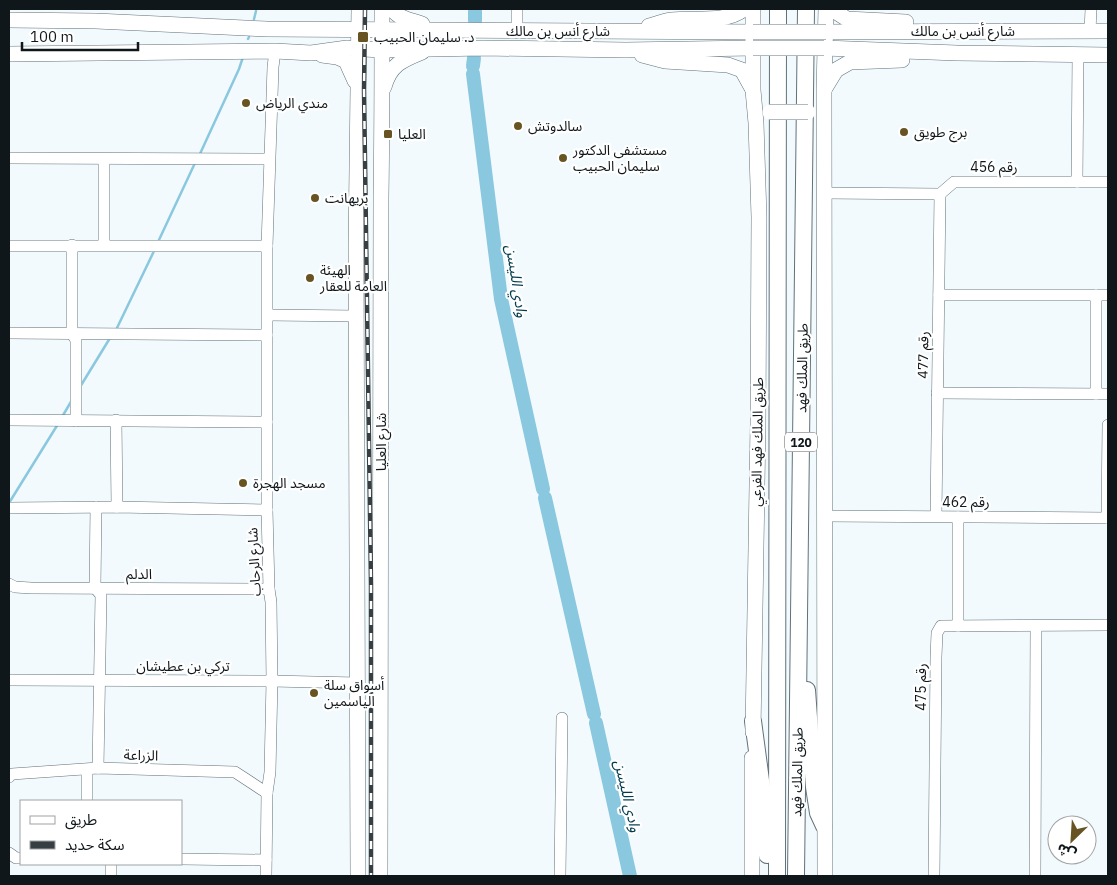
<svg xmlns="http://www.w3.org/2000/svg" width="1117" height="885" viewBox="0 0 1117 885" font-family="'IBM Plex Sans','Noto Sans Arabic',sans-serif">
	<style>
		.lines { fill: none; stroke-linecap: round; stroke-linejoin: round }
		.stream { stroke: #8ac8df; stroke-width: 2.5 }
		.river { stroke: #8ac8df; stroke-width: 14 }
		.minor-casing { stroke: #607279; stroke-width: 12 }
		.major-casing { stroke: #607279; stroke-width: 16 }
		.highway-casing { stroke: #607279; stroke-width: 18 }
		.minor { stroke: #fff; stroke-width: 11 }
		.major { stroke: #fff; stroke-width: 15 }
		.highway { stroke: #fff; stroke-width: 16 }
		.rail-casing { stroke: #383f42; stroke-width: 4.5 }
		.rail { stroke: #fff; stroke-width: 2.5; stroke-dasharray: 8; stroke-linecap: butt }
		.major-bridge-casing { stroke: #607279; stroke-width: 16; stroke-linecap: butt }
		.major-bridge { stroke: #fff; stroke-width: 15 }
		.poi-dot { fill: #685422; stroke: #fff; stroke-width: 2 }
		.labels { text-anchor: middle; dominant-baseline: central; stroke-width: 4.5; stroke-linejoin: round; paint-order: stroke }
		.shield { fill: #fff; stroke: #585d5f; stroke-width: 1 }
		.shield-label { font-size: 12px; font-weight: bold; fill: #10171a }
		.street-label { font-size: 14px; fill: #10171a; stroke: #fff }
		.poi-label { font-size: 14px; fill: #10171a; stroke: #fff; text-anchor: start }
		.water-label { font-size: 15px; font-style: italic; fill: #013b4c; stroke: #fff }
	</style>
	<rect width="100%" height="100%" fill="#f2fafd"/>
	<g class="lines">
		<!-- stream -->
		<g class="stream">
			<path d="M 254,19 L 256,11"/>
			<path d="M 248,39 L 249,37"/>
			<path d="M 199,156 L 239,69 L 243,57"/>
			<path d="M 158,242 L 195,163"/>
			<path d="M 116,330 L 155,249"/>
			<path d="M 80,387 L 110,338"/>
			<path d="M 62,417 L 72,400"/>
			<path d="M 9,503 L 58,424"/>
		</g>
		<!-- river -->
		<g class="river">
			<path d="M 475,21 L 475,11"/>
			<path d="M 473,66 L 474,58"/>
			<path d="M 473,74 L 501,299 L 543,489"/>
			<path d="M 545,498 L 594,714"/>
			<path d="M 596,723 L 630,876"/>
		</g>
		<defs>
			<g id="minor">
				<path d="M 517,9 L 517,30"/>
				<path d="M 1090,31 L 1091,9"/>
				<path d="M 9,158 L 269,159"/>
				<path d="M 104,159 L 104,245"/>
				<path d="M 1077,182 L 1078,54"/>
				<path d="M 825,193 L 940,194 L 954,182 L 1108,182"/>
				<path d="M 72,245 L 72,334 L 76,340 L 76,421"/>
				<path d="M 9,246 L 267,246"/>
				<path d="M 939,295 L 1108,295"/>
				<path d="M 268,315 L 356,316"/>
				<path d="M 9,333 L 267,335"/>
				<path d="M 937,393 L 1108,394"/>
				<path d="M 1096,394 L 1096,295"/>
				<path d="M 9,420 L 267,422"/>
				<path d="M 116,420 L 117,507"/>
				<path d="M 96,507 L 95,588 L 101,595 L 98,768"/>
				<path d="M 9,508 L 117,507 L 267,510"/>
				<path d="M 824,516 L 1108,518"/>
				<path d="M 936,516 L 940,194"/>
				<path d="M 1107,518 L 1108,425"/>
				<path d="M 9,584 L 15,587 L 31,588 L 269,589"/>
				<path d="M 958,626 L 958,517"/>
				<path d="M 9,680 L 272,681 L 357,683"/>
				<path d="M 9,777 L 12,774 L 98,768 L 235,772 L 267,793"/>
				<path d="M 87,801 L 87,770"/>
				<path d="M 9,853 L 16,858 L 21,858"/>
				<path d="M 181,859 L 266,860"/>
				<path d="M 111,876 L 111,864"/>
				<path d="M 266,876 L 267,793 L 270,772 L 272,681 L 271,602 L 269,589 L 267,510 L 267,246 L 273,67 L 275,51"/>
				<path d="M 560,876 L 562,718"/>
				<path d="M 934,876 L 936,657 L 937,633 L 941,626 L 1108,625"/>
				<path d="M 1035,876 L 1036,626"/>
			</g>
			<g id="major">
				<path d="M 392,9 C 399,19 411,20 422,24"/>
				<path d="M 835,9 L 836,12 L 847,19 L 906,22"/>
				<path d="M 9,20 L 96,21 L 267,29 L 753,32"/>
				<path d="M 649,26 C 656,24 664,21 672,20 C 695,17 724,24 744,9"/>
				<path d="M 826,32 L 1108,31"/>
				<path d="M 824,48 L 957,53 L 1108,55"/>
				<path d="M 9,54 L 275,51 L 311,53 L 347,48 L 381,50 L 483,48 L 626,50 L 753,48"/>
				<path d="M 322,55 L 337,57 L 346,61 L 355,81"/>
				<path d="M 642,55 L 665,61 L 728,65 L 742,70 L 752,88"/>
				<path d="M 384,87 C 390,65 402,60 422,52"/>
				<path d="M 825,88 L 836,70 L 850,62 L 902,60"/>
				<path d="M 753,732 L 758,424 L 759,217 L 756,123 L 753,90 L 753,9"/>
				<path d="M 358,876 L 356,247 L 359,9"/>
				<path d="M 380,876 L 381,197 C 382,134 382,72 382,9"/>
				<path d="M 752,876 L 752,758"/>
				<path d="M 825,876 L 824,90 L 826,9"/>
			</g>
			<g id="highway">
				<path d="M 807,690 L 814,787 L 818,813 L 824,826"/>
				<path d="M 753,721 L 762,788 L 767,855"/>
				<path d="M 777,876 L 778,9"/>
				<path d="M 796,876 L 806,9"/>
			</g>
		</defs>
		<!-- minor casing -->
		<use href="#minor" class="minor-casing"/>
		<!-- major casing -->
		<use href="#major" class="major-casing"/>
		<!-- highway casing -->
		<use href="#highway" class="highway-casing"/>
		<!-- minor -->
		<use href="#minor" class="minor"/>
		<!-- major -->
		<use href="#major" class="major"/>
		<!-- highway -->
		<use href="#highway" class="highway"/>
		<defs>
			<path id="rail" d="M 365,9 L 364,90 L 371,584 L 371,876"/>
		</defs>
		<!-- rail casing -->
		<use href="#rail" class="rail-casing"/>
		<!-- rail -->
		<use href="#rail" class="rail"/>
		<defs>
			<g id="major-bridge">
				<path d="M 753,32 L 826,32"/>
				<path d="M 753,48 L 824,48"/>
				<path d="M 770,112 L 808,112"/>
			</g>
		</defs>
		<!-- major-bridge casing -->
		<use href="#major-bridge" class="major-bridge-casing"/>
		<!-- major-bridge -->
		<use href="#major-bridge" class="major-bridge"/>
	</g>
	<!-- markers -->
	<g class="poi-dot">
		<rect x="357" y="31" width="12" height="12" rx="2.5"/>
		<circle cx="246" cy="103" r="5"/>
		<circle cx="518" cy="126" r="5"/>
		<circle cx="904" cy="132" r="5"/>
		<rect x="383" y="129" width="10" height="10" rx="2.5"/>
		<circle cx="563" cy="158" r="5"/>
		<circle cx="315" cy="198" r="5"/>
		<circle cx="310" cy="278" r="5"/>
		<circle cx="243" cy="483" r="5"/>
		<circle cx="314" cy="693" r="5"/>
	</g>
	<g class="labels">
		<!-- shield labels -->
		<rect class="shield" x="785" y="432.5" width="32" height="19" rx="4"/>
		<g class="shield-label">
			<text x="801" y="442">120</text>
		</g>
		<!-- street labels -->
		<g class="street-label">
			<text x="558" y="31">شارع أنس بن مالك</text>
			<text x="963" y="31">شارع أنس بن مالك</text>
			<text x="994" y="167">رقم 456</text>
			<text transform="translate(923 355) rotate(-89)">رقم 477</text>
			<text transform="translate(802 368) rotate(-89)">طريق الملك فهد</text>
			<text transform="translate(381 442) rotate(-90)">شارع العليا</text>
			<text transform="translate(757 442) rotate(-89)">طريق الملك فهد الفرعي</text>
			<text x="966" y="502">رقم 462</text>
			<text transform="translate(254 562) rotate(-93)">شارع الرحاب</text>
			<text x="139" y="574">الدلم</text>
			<text x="183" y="666">تركي بن عطيشان</text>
			<text transform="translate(921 687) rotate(-90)">رقم 475</text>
			<text transform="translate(141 755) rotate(2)">الزراعة</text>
			<text transform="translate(797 772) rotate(-89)">طريق الملك فهد</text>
		</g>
		<!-- poi labels -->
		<g class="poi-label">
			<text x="374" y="37">د. سليمان الحبيب</text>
			<text x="256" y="103">مندي الرياض</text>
			<text x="528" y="126">سالدوتش</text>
			<text x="914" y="132">برج طويق</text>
			<text x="398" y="134">العليا</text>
			<text x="573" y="150">مستشفى الدكتور<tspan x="573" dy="16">سليمان الحبيب</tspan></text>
			<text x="325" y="198">بريهانت</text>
			<text x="320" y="270">الهيئة<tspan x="320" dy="16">العامة للعقار</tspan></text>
			<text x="253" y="483">مسجد الهجرة</text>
			<text x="324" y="685">أسواق سلة<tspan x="324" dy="16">الياسمين</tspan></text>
		</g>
		<!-- water labels -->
		<g class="water-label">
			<text transform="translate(517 281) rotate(81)">وادي الليسن</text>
			<text transform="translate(628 796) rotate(77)">وادي الليسن</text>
		</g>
	</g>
	<!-- border -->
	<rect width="1117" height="885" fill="none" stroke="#10171a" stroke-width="20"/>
	<!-- legend -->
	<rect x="20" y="800" width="162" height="65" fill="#ffffff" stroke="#9fa2a3"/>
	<rect x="30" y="816" width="25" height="8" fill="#ffffff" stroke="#9fa2a3"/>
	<text x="65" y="825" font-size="15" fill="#10171a">طريق</text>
	<rect x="30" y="841" width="25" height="8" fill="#383f42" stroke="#9fa2a3"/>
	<text x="65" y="850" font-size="15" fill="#10171a">سكة حديد</text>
	<!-- north arrow -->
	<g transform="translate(1072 840) rotate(205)"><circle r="24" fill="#ffffff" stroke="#9fa2a3"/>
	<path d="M0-4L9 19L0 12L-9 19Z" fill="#685422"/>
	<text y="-8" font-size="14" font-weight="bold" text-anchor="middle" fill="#10171a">ش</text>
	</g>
	<!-- scale -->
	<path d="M22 42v8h116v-8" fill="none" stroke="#10171a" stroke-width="2.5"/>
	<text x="30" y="42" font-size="15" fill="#10171a" stroke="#ffffff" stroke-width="4" paint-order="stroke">100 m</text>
</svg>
